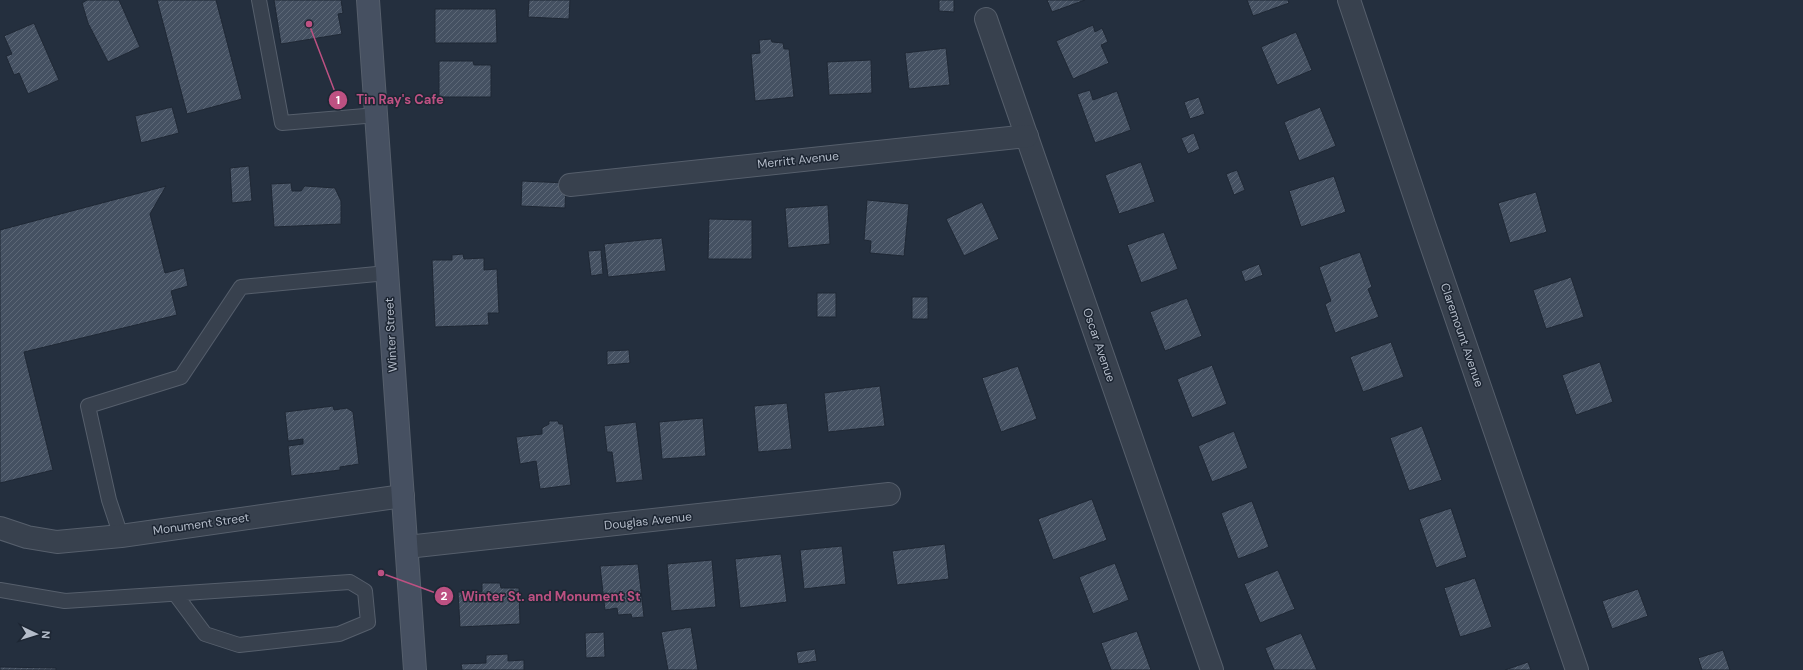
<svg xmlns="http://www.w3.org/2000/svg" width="1803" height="670" viewBox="0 0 1803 670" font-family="'DM Sans',sans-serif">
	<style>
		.building { fill: url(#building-hatch); stroke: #1f2835 }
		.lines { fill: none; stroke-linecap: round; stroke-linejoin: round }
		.service-casing { stroke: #565f6c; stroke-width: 16 }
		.minor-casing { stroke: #565f6c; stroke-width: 24 }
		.secondary-casing { stroke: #565f6c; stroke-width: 24 }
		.service { stroke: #38414e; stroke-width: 14 }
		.minor { stroke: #38414e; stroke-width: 22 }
		.secondary { stroke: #465061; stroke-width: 22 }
		.labels { text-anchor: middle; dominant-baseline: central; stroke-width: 3; stroke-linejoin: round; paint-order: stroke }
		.street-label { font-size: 12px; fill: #b4bcc9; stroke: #1d2633 }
		.leader { fill: none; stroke: #bd5182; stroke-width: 1.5 }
		.callout-dot { fill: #bd5182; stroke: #1d2633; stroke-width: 1.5 }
		.mark-label { font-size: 12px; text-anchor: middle; font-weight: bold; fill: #fff }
		.callout-label { font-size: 13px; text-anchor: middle; font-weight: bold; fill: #bd5182; stroke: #1d2633; stroke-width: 3; stroke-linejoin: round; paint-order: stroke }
	</style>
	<defs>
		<pattern id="building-hatch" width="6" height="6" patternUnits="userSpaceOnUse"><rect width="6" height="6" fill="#455162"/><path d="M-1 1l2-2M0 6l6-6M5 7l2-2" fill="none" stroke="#5d6877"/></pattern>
	</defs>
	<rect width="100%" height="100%" fill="#242f3e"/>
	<!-- building -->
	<g class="building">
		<path d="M 87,0 L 119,0 L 140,47 L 108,62 L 88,23 L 82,3 Z"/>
		<path d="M 157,0 L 216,0 L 242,99 L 187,114 Z"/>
		<path d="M 274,0 L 341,0 L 343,13 L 338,14 L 342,34 L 281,44 Z"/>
		<path d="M 529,0 L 570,0 L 569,19 L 528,17 Z"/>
		<path d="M 939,0 L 954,0 L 954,12 L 939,11 Z"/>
		<path d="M 1047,0 L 1085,0 L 1052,12 Z"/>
		<path d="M 1247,0 L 1288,0 L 1289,3 L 1253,16 Z"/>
		<path d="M 435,9 L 496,9 L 497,43 L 435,43 Z"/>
		<path d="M 34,23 L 59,80 L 28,94 L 19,73 L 14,75 L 6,56 L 12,54 L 4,36 Z"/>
		<path d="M 1093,25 L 1095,32 L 1102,28 L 1108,42 L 1101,45 L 1109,63 L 1073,79 L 1056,41 Z"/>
		<path d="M 1296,32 L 1312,70 L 1277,85 L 1261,47 Z"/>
		<path d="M 771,39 L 772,42 L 783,43 L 784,49 L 789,49 L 794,97 L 755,101 L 751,54 L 760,53 L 759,40 Z"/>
		<path d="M 946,48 L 950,85 L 909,89 L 905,53 Z"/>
		<path d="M 871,60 L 872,93 L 829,95 L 827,62 Z"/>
		<path d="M 439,61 L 473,61 L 474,65 L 491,65 L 491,97 L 439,97 Z"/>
		<path d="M 1090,90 L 1093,100 L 1117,91 L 1131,130 L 1095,143 L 1077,94 Z"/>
		<path d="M 1199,97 L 1205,114 L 1190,119 L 1184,102 Z"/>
		<path d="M 172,107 L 179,133 L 141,143 L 135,116 Z"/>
		<path d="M 1320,107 L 1336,146 L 1299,161 L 1284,122 Z"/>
		<path d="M 1194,133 L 1200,149 L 1188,154 L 1181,138 Z"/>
		<path d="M 1141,162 L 1155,202 L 1119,214 L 1105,175 Z"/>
		<path d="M 249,166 L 252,201 L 232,203 L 230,168 Z"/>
		<path d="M 1237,170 L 1245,190 L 1234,195 L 1226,174 Z"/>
		<path d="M 1334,176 L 1346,212 L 1301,227 L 1289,191 Z"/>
		<path d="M 522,181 L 566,183 L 565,208 L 521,206 Z"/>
		<path d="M 291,183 L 292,191 L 301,191 L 305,186 L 335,188 L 341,201 L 341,224 L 274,227 L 271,184 Z"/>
		<path d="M 166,186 L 150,214 L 165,273 L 184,268 L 188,286 L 171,291 L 177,315 L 24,352 L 53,470 L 0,483 L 0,230 Z"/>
		<path d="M 1536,192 L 1547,232 L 1510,243 L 1498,203 Z"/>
		<path d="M 867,200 L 909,204 L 904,256 L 870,253 L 871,241 L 864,240 Z"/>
		<path d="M 982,202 L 999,239 L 964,256 L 946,219 Z"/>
		<path d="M 828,205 L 830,244 L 788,248 L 785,208 Z"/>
		<path d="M 709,219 L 752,220 L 752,259 L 708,259 Z"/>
		<path d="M 1164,232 L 1178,269 L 1141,283 L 1127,245 Z"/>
		<path d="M 662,238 L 666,271 L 608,277 L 604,244 Z"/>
		<path d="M 601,250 L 603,274 L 591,276 L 588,251 Z"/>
		<path d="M 1360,252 L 1372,287 L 1368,289 L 1379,317 L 1335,333 L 1325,304 L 1331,301 L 1319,267 Z"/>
		<path d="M 463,254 L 464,259 L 484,258 L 484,270 L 497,269 L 499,313 L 488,313 L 489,325 L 435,327 L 432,260 L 452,260 L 452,255 Z"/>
		<path d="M 1259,264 L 1263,275 L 1245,282 L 1241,271 Z"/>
		<path d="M 1571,277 L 1584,317 L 1546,329 L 1533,290 Z"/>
		<rect x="817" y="293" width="19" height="24"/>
		<rect x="912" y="297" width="16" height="22"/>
		<path d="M 1187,298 L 1202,336 L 1165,351 L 1150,312 Z"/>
		<path d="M 1391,342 L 1404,377 L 1363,392 L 1350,357 Z"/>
		<path d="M 629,350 L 630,363 L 607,365 L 607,351 Z"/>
		<path d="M 1600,362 L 1613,402 L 1576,415 L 1562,375 Z"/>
		<path d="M 1212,365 L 1227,404 L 1192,418 L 1177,379 Z"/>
		<path d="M 1018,366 L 1037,419 L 1001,432 L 982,378 Z"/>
		<path d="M 880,386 L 885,426 L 828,432 L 824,393 Z"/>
		<path d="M 787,403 L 792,449 L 758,452 L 754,406 Z"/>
		<path d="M 333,406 L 334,410 L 347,408 L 353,412 L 359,464 L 340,467 L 340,470 L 291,476 L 288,446 L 303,444 L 303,439 L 288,441 L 285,412 Z"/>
		<path d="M 703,418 L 706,456 L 662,459 L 659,422 Z"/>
		<path d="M 549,421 L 558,421 L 559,424 L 563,424 L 571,485 L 540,489 L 536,461 L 520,464 L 516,437 L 542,434 L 542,428 L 549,424 Z"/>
		<path d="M 636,422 L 643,480 L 616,483 L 612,452 L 607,452 L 604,426 Z"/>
		<path d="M 1422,426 L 1442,480 L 1409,491 L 1390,438 Z"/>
		<path d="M 1234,431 L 1248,468 L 1212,482 L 1198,446 Z"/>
		<path d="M 1092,499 L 1107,540 L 1053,560 L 1038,519 Z"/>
		<path d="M 1252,501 L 1269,547 L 1238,559 L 1221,513 Z"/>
		<path d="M 1451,508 L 1467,557 L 1436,568 L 1419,519 Z"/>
		<path d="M 945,544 L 949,579 L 897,585 L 892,551 Z"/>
		<path d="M 842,546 L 846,584 L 804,589 L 800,550 Z"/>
		<path d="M 781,554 L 787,602 L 740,608 L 735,559 Z"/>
		<path d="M 712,560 L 716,607 L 671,611 L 667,564 Z"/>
		<path d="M 1115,563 L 1129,600 L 1093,614 L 1079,577 Z"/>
		<path d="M 638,564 L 644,617 L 632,618 L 631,614 L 618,615 L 617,608 L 605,610 L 600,566 Z"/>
		<path d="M 1278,570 L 1295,609 L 1260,623 L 1244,584 Z"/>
		<path d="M 1475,578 L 1492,627 L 1460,637 L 1444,588 Z"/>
		<path d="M 482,583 L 500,583 L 501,588 L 519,588 L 520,624 L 460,627 L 458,592 L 482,592 Z"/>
		<path d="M 1638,589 L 1648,616 L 1612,629 L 1602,601 Z"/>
		<path d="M 691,627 L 698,670 L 668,670 L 661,632 Z"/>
		<path d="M 1137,631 L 1151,670 L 1111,670 L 1101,643 Z"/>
		<path d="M 604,632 L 605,657 L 586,658 L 585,633 Z"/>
		<path d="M 1301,633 L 1317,670 L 1274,670 L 1265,648 Z"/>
		<path d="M 815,649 L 817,661 L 798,664 L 796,652 Z"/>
		<path d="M 1723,650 L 1730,670 L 1702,670 L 1698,658 Z"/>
		<path d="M 508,654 L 508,661 L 524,660 L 524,670 L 462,670 L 461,664 L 486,663 L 486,655 Z"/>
		<path d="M 1528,662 L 1531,670 L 1505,670 Z"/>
		<path d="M 0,667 L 56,668 L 56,670 L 0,670 Z"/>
	</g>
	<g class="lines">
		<defs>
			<g id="service">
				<path d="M 259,0 L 282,123 L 377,115"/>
				<path d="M 121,536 L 109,500 L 88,406 L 181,377 L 241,287 L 387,273"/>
				<path d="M 0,590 L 65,601 L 350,582 L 365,591 L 368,622 L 339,634 L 239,645 L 205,634 L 176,595"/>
			</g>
			<g id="minor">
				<path d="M 1349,0 L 1425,227 L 1577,670"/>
				<path d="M 986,19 L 1212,670"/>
				<path d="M 570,185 L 1027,136"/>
				<path d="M 0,528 L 27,537 L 57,542 L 121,536 L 403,496"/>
				<path d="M 407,547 L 889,494"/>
			</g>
			<path id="secondary" d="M 368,0 L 415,670"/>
		</defs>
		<!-- service casing -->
		<use href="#service" class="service-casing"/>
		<!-- minor casing -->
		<use href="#minor" class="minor-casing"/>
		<!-- secondary casing -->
		<use href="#secondary" class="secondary-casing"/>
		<!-- service -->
		<use href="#service" class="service"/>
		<!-- minor -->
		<use href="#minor" class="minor"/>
		<!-- secondary -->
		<use href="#secondary" class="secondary"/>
	</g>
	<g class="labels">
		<!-- street labels -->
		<g class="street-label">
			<text transform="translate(798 160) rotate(-6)">Merritt Avenue</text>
			<text transform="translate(391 335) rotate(-93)">Winter Street</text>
			<text transform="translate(1462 335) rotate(71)">Claremount Avenue</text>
			<text transform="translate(1099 345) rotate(71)">Oscar Avenue</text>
			<text transform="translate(648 521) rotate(-6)">Douglas Avenue</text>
			<text transform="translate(201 524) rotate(-8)">Monument Street</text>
		</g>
	</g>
	<!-- callouts -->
	<path class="leader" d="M309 24L338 100M381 573L444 596"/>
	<g class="callout-dot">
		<circle cx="309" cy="24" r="4"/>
		<circle cx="381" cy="573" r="4"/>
		<circle cx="338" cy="100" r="10"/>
		<circle cx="444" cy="596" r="10"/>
	</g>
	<g class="mark-label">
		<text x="338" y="104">1</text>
		<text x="444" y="600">2</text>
	</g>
	<g class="callout-label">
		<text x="400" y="104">Tin Ray's Cafe</text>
		<text x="551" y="601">Winter St. and Monument St</text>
	</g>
	<!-- north arrow -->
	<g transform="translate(36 634) rotate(94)" stroke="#1d2633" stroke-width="3" paint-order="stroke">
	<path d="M0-3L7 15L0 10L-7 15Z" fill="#b4bcc9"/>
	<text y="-6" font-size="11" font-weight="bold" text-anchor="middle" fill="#b4bcc9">N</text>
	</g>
</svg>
